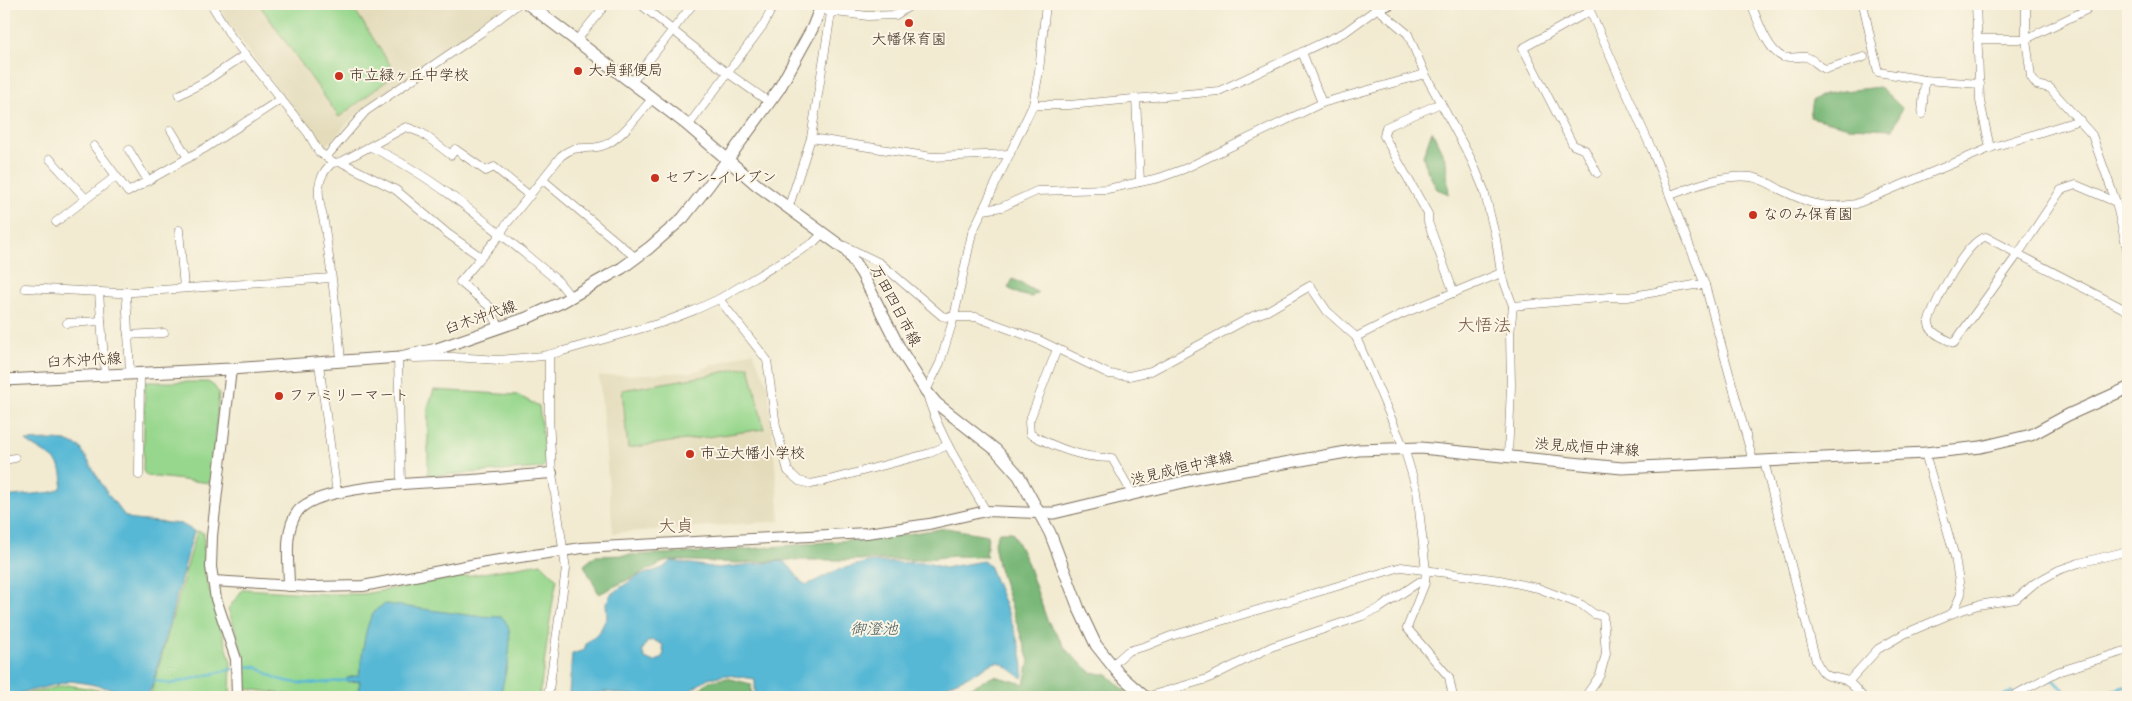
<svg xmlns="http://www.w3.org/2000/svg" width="2132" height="701" viewBox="0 0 2132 701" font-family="Mynerve,'Klee One',sans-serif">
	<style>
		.built { fill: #e3dbba }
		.green { fill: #97d78d; stroke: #698056 }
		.forest { fill: #79b878; stroke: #5a714b }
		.water { fill: #56b8d5; stroke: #48717a; fill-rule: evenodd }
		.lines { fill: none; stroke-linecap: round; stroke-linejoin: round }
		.stream { stroke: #56b8d5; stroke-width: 2.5 }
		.minor-casing { stroke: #7b6e5d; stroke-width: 9 }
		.tertiary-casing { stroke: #7b6e5d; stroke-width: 12 }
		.secondary-casing { stroke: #7b6e5d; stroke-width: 13 }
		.minor { stroke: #fff; stroke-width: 8 }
		.tertiary { stroke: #fff; stroke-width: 10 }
		.secondary { stroke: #fff; stroke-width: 11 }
		.poi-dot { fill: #c8321e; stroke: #fcf5e5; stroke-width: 2 }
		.labels { text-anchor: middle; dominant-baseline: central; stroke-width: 4; stroke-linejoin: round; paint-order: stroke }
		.poi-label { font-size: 15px; fill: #3b2a1e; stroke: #fcf5e5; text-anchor: start }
		.street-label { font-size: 15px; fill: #3b2a1e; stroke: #fcf5e5 }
		.water-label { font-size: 16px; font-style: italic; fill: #445c5e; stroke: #fcf5e5 }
		.quarter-label { font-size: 18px; fill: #755842; stroke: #fcf5e5 }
	</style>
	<rect width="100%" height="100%" fill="#fcf5e5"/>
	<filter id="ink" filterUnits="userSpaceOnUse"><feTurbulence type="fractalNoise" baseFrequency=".02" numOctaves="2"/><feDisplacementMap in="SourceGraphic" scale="10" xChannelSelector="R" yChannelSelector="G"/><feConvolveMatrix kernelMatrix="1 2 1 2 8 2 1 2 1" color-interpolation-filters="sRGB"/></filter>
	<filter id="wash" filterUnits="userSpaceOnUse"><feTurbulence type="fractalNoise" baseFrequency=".0096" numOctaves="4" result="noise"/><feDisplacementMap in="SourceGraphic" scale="20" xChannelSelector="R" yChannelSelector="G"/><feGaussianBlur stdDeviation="1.12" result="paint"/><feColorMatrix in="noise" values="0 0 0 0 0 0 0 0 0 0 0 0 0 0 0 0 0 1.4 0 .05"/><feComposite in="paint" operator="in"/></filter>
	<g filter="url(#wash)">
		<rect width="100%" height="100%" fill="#f2ebd2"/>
		<!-- built -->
		<g class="built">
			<path d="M 218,4 L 507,4 L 488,23 L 369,104 L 348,123 L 325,147 L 321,148 L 228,23 Z"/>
			<path d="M 753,351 L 768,386 L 780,521 L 613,533 L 599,376 L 694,372 Z"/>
		</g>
		<!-- green -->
		<g class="green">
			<path d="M 259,4 L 351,4 L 396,74 L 339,117 Z"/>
			<path d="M 749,366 L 764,429 L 628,448 L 622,390 L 705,376 Z"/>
			<path d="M 145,382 L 208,382 L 214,386 L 219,393 L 211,483 L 147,476 L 143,471 Z"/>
			<path d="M 434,390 L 517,395 L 539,406 L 546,464 L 542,468 L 428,476 L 428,407 Z"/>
			<path d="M 197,531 L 204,533 L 204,571 L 231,662 L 230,697 L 150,697 Z"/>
			<path d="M 541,563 L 557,579 C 549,618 546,658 539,697 L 307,697 L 247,689 C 247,660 237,635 228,609 L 243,589 L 325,594 L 363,594 Z"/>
			<path d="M 67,685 L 143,697 L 11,697 Z"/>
		</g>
		<!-- forest -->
		<g class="forest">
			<path d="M 1880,87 L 1902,108 L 1893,129 L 1849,127 L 1810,117 L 1813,100 L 1825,94 L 1843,91 Z"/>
			<path d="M 1432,131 L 1446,161 L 1449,194 L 1437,189 L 1427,170 L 1423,156 Z"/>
			<path d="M 1013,279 L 1038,293 L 1031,297 L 1018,294 L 1008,288 Z"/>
			<path d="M 946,528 L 988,535 L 986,557 L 954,556 L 917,560 L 790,560 L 739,563 L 668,560 L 599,594 L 584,565 L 595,556 L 716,552 L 894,536 Z"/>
			<path d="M 999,532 L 1012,532 L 1027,562 L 1047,620 L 1068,652 L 1091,672 L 1108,675 L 1132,697 L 951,697 L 994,676 L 1024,684 L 1029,661 L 998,565 L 994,544 Z"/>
			<path d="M 727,678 L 751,684 L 752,697 L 690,697 L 709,681 Z"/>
		</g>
		<!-- water -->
		<g class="water">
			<path d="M 52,440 L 66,441 L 80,447 L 107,493 L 125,516 L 134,520 L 181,524 L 194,531 L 153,684 L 148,695 L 144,697 L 90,684 L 71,681 L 4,697 L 4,497 L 53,492 L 61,488 C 69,460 43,454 26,441 Z"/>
			<path d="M 671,561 L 718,568 L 782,561 C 794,566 796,581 807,585 L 837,570 L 868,562 L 927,563 L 944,568 L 983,561 L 989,565 C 998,589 1029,656 1022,678 L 1003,664 L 998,662 L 992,663 L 973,674 L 950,684 L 937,697 L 755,697 L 755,679 L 727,675 L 708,678 L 683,696 L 647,697 L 605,692 L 575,696 L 569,693 L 572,654 L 584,650 L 587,642 L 599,633 L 607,617 L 606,603 L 611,594 L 638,576 L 663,568 ZM 653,640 L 662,644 L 664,654 L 660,659 L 654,662 L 645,658 L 642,651 L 647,642 Z"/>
			<path d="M 386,604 L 475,616 L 502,617 C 519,632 504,677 500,697 L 357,697 L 360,681 L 348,682 L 347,678 L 359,675 C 363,656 363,631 373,613 C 376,609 381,606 386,604 Z"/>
		</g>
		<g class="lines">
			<!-- stream -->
			<g class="stream">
				<path d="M 239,668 C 262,662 262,675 282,680 C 304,686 325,683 348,680"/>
				<path d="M 154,680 L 170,684 L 233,669"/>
				<path d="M 2047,681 L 2053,679 L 2070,696 L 2076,697"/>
				<path d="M 1998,697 L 2013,692"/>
				<path d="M 2085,697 L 2128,686"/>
			</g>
		</g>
	</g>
	<g filter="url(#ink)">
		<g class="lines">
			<defs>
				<g id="minor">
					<path d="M 211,4 L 232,38 L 308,133 L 319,152 L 329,159"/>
					<path d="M 640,4 L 715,64 L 769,102"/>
					<path d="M 1372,4 L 1408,34 L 1425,74 L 1472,161 L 1484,190 L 1496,239 L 1501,273 L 1513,306 L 1510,334 L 1511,386 L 1508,457"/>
					<path d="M 1587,4 L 1652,150 L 1705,285 L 1753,461"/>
					<path d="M 1751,4 C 1757,18 1768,52 1783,57 C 1791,59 1799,56 1806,57 C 1814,59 1818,67 1826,69 L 1864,57"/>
					<path d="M 1863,4 L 1878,72 L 1925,80 L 1980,84"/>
					<path d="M 1976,4 L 1980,101 L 1990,148"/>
					<path d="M 2026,4 L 2026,39 L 2031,77 L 2037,85 L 2050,88 L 2092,135 L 2116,202 L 2128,253"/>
					<path d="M 827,11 L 868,16 L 896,15 L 913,4"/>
					<path d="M 1590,11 L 1523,48 L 1573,145 L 1585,150 L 1597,173"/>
					<path d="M 1977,39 L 2026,39 L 2086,10 L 2084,4"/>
					<path d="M 576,41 L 606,4"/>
					<path d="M 1302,52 L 1322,103"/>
					<path d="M 632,82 L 693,4"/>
					<path d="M 179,95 L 206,81 L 246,54"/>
					<path d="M 1136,98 L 1140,182"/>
					<path d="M 1441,103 L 1386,127 L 1384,136 L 1428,214 L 1428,222 L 1454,293"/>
					<path d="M 1033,105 L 1069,105 L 1219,91 L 1345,32 L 1378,8"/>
					<path d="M 1922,114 L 1925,80"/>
					<path d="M 688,126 L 764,24 L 774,4"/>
					<path d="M 171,130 L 188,158"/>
					<path d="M 811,138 L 932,157 L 1010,154"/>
					<path d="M 94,146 L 128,192 L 207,147 L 281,99"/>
					<path d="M 371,147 C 438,178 500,234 558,281 L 571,297"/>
					<path d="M 129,150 L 148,181"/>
					<path d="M 327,156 L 366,111 L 482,32 L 518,4"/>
					<path d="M 50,159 L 86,199"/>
					<path d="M 341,162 L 396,190 L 448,234 L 481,257"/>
					<path d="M 543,180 L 636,258"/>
					<path d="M 1670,195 C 1696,186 1723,174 1751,177 C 1761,179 1771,184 1779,189 C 1808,203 1824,210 1856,204 L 1990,148 L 2080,120"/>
					<path d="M 2116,202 L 2076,185 L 2061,190 L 2018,254 L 2128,311"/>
					<path d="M 789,206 L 811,138 L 831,13"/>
					<path d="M 983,210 L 1002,207 L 1037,191 L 1107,189 L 1159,178 L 1184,169 L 1322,103 L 1425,74"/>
					<path d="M 56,222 L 116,176"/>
					<path d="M 179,230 L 184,288"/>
					<path d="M 1986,237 L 2018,254 L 1954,343 C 1944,338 1927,333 1929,320 C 1936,301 1966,240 1986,237 Z"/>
					<path d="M 845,246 L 880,263 L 942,316 L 946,317 L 976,317 L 1039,340 L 1109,374 L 1129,376 L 1151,371 L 1253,316 L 1267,311 L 1310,286 L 1327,311 L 1356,337 L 1404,448 L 1417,491 L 1426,571 L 1425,583 L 1407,628 L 1449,677 L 1453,697"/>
					<path d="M 25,288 L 119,293 L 331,278"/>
					<path d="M 99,292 L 105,374"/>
					<path d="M 126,292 L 130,373"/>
					<path d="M 719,299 L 767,360 L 776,426 L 788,471 L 799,481 L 811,484 L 825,481 L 930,453 L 948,445"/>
					<path d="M 1513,306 L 1610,297 L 1628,297 L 1694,285 L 1705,285"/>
					<path d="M 67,323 L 101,321"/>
					<path d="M 499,327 L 490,307 L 460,282 L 500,235 L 505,226 L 561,156 C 577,143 585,151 602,146 C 620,141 640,112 653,98"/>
					<path d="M 128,335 L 164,333"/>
					<path d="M 1356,337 L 1402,314 L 1501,273"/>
					<path d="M 1057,349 L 1029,422 L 1030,434 C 1057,448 1081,458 1112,458 L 1133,495"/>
					<path d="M 400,357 L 398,357 L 401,484"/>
					<path d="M 414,358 L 453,357 L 499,360 L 543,356 L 563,351 L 664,322 L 695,310 L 719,299 L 813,243 L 823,233"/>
					<path d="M 341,362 C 338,317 331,272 325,228 C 323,213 317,201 319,186 C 321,175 325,170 332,163 L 341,162 L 406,127 L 422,133 L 451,155 L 455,149 L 486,171 L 494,167 L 530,196"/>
					<path d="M 319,364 L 337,494"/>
					<path d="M 1925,453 L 1955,557 L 1961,594 L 1953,613"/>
					<path d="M 4,460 L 15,458"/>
					<path d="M 1764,461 L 1816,661 C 1826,680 1828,675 1845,680 C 1852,683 1858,692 1863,697"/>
					<path d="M 139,475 L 140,373"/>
					<path d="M 986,511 C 964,472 938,435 926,391 L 940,363 L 954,317 L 972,233 L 1033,105 L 1039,71 L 1046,4"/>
					<path d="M 1111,666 L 1128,651 L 1146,646 L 1171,636 L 1401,567 L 1500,580 L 1538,588 L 1582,605 L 1594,614 L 1603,616 L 1606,654 L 1600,675 L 1585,697"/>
					<path d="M 1848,682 L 1878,649 L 1904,634 L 1953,613 L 1978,605 L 2016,599 L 2035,583 L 2059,570 L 2079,563 L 2128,551"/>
					<path d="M 548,697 L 566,569 L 552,473 L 549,418 L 549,355"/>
					<path d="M 1146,697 L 1207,679 L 1271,647 L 1362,616 L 1380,608 L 1419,582 L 1425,581"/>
					<path d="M 2011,697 L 2057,672 L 2128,650"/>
				</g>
				<g id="tertiary">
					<path d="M 1378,8 L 1389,4"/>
					<path d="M 231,369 L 212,536 L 211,567 L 216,599 L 236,659 L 237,697"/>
					<path d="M 213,581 L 311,587 L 363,586 L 486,562 L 582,548 L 867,533 L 929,524 L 986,511 L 1038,513"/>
					<path d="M 289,586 C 289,563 283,531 298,511 C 319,484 437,482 472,480 C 499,478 525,475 552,473"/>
				</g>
				<g id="secondary">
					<path d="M 528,4 L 685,123 L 757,185 L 846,250 L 862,274 L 900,349 L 926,391 L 936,403 L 996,450 L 1019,476 L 1050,533 L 1079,609 L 1096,645 L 1119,674 L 1145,697"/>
					<path d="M 4,380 L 231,369 L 400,357 L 437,349 L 527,318 L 562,302 L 622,268 L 649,248 L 683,218 L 709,185 L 779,89 L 812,29 L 822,4"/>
					<path d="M 1038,513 L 1054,513 L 1200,478 L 1358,450 L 1421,448 L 1622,468 L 1925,453 L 1981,447 L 2031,435 L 2068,415 L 2128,388"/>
				</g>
			</defs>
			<!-- minor casing -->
			<use href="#minor" class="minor-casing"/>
			<!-- tertiary casing -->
			<use href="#tertiary" class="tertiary-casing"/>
			<!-- secondary casing -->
			<use href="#secondary" class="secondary-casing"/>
			<!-- minor -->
			<use href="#minor" class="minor"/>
			<!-- tertiary -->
			<use href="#tertiary" class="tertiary"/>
			<!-- secondary -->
			<use href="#secondary" class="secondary"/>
		</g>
	</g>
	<!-- markers -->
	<g class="poi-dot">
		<circle cx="909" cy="23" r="5"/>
		<circle cx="578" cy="71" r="5"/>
		<circle cx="339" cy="76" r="5"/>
		<circle cx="655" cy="178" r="5"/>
		<circle cx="1753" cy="215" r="5"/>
		<circle cx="279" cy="396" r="5"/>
		<circle cx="690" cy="454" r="5"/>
	</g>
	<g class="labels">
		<!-- poi labels -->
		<g class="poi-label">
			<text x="909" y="40" text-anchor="middle">大幡保育園</text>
			<text x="588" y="71">大貞郵便局</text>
			<text x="349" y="76">市立緑ヶ丘中学校</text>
			<text x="665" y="178">セブン-イレブン</text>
			<text x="1763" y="215">なのみ保育園</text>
			<text x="289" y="396">ファミリーマート</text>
			<text x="700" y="454">市立大幡小学校</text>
		</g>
		<!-- street labels -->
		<g class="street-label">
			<text transform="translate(895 306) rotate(62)">万田四日市線</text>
			<text transform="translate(481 318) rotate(-19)">臼木沖代線</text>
			<text transform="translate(84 361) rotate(-3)">臼木沖代線</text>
			<text transform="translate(1587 448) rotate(4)">渋見成恒中津線</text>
			<text transform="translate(1182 469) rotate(-13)">渋見成恒中津線</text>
		</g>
		<!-- water labels -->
		<g class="water-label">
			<text x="874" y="629">御澄池</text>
		</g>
		<!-- quarter labels -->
		<g class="quarter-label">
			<text x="1484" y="326">大悟法</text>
			<text x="676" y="527">大貞</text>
		</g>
	</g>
	<!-- margin -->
	<rect width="2132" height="701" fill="none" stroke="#fcf5e5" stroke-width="20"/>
</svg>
